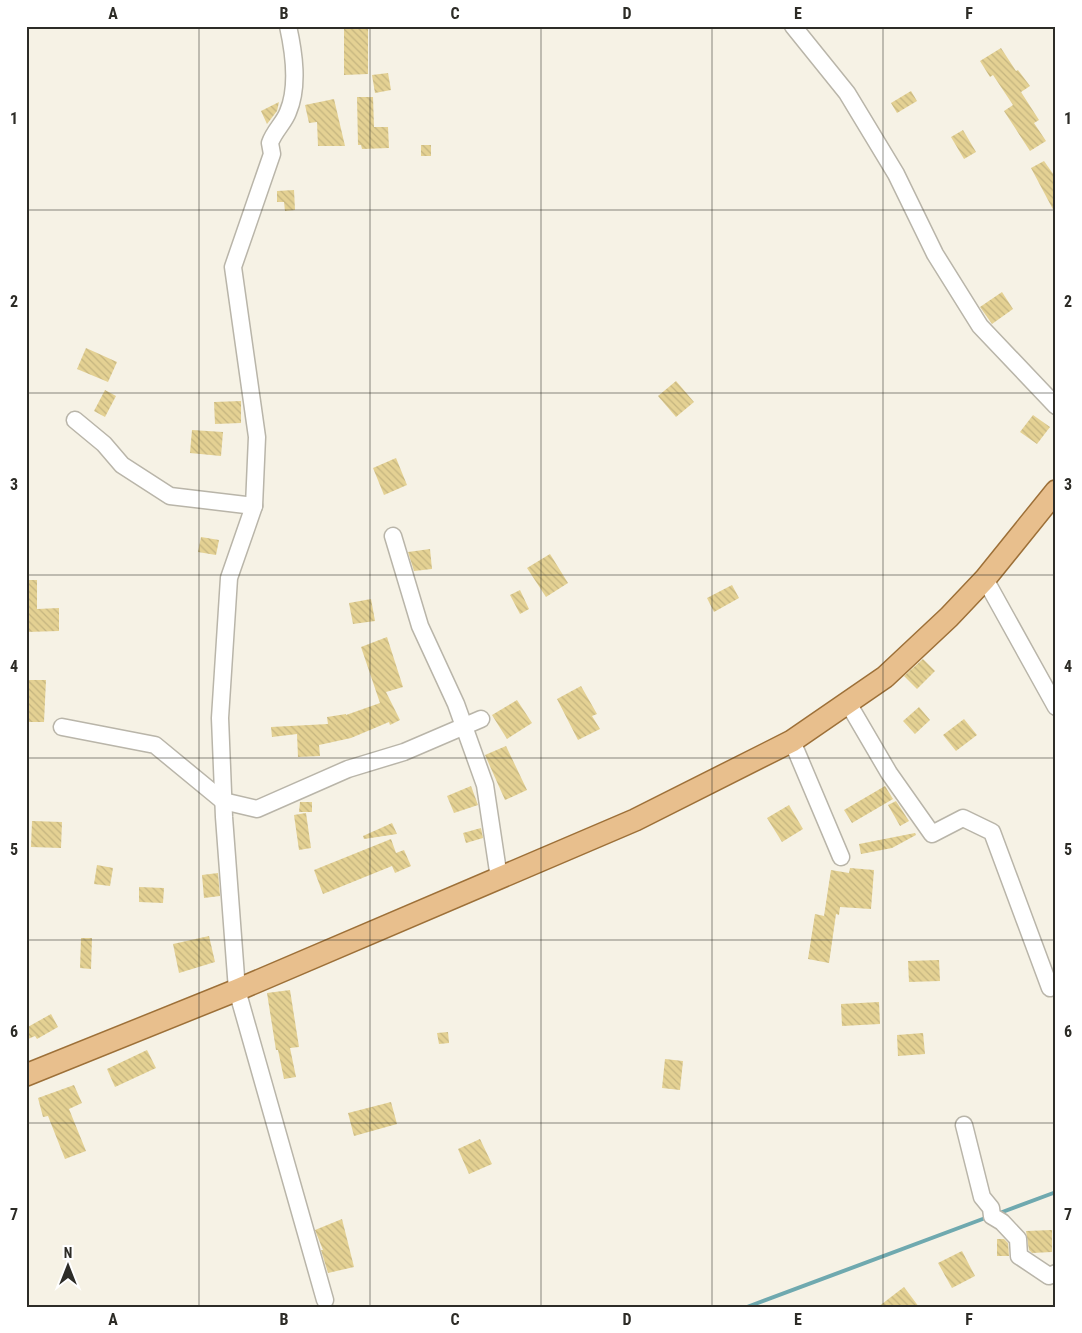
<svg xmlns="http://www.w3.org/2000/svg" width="1082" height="1333" viewBox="0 0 1082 1333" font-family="'Roboto Condensed',sans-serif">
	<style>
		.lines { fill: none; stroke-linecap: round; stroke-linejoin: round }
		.stream { stroke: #6fa9af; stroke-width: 4 }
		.building { fill: url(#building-back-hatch) }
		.minor-casing { stroke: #b9b5a9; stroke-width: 19 }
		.major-casing { stroke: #9d7038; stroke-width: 24 }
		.minor { stroke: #fff; stroke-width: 16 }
		.major { stroke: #e8bf8d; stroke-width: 21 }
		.grid { fill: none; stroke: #2d2c27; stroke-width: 1; stroke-opacity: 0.55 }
		.neatline { fill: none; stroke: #2d2c27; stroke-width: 2 }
		.grid-label { font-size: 16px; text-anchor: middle; font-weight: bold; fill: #2d2c27 }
	</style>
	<defs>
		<pattern id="building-back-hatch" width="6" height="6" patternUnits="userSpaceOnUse" patternTransform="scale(1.25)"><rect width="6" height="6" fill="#e4d193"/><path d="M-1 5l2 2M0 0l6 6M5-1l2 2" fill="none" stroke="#c4b47f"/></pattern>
	</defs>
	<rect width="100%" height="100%" fill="#f6f2e5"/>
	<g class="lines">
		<!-- stream -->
		<g class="stream">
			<path d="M 997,1214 L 1056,1192"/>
			<path d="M 747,1307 L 988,1217"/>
		</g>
	</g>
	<!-- building -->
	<g class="building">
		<path d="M 344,27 L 368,27 L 368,74 L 344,75 Z"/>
		<path d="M 1001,48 L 1016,71 L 1018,70 L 1030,86 L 1021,92 L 1039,120 L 1034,123 L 1046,141 L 1030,151 L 1004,111 L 1013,105 L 993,75 L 990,77 L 980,61 Z"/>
		<path d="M 388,73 L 391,90 L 375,93 L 372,75 Z"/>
		<path d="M 911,91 L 917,101 L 897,113 L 891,103 Z"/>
		<path d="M 357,97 L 373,97 L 374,127 L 388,127 L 389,148 L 362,149 L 361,145 L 358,145 Z"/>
		<path d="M 334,99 L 345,146 L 318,146 L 317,122 L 309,123 L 305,105 Z"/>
		<path d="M 279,102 L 277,111 L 267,124 L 261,111 Z"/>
		<path d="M 963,130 L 976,152 L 964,159 L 951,137 Z"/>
		<rect x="421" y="145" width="10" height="11"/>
		<path d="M 1044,161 L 1056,178 L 1056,215 L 1031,168 Z"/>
		<path d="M 294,190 L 295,210 L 285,211 L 284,202 L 277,202 L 277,191 Z"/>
		<path d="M 1002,292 L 1013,309 L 992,324 L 980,307 Z"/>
		<path d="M 86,348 L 117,362 L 108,382 L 77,369 Z"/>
		<path d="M 676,381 L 694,402 L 676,417 L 658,396 Z"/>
		<path d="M 105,390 L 116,396 L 105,417 L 94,411 Z"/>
		<path d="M 241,401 L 241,423 L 215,424 L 214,402 Z"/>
		<path d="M 1033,415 L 1050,427 L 1037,444 L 1020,432 Z"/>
		<path d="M 192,430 L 223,432 L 221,456 L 190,453 Z"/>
		<path d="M 396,458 L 407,485 L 384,495 L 373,468 Z"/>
		<path d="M 201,537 L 219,540 L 216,555 L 198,552 Z"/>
		<path d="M 430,549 L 432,569 L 414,571 L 408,552 Z"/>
		<path d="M 550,554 L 568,583 L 546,597 L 527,568 Z"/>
		<path d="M 26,580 L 37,580 L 37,609 L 59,608 L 59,631 L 26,632 Z"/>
		<path d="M 732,585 L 739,598 L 714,612 L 707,598 Z"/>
		<path d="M 520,590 L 529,609 L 520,614 L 510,595 Z"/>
		<path d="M 371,599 L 375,621 L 353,624 L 349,603 Z"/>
		<path d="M 387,637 L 403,687 L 386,692 L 400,720 L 390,725 L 389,722 L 351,738 L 319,745 L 320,756 L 298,757 L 297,734 L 272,737 L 271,727 L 328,724 L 327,717 L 346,714 L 346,715 L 380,703 L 361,647 Z"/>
		<path d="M 923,659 L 935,671 L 917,689 L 904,676 Z"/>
		<path d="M 26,680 L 46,680 L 44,722 L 26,722 Z"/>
		<path d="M 581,686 L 597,714 L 592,716 L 600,729 L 578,740 L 557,699 Z"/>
		<path d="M 517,700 L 532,723 L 507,739 L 492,715 Z"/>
		<path d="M 919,707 L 930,720 L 915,734 L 903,721 Z"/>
		<path d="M 964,719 L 977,735 L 956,751 L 943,735 Z"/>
		<path d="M 506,746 L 527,790 L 505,800 L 485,755 Z"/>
		<path d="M 471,786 L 478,805 L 454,813 L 447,796 Z"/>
		<path d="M 885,786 L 893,799 L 852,823 L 844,810 Z"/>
		<path d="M 896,801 L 909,821 L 900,826 L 888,805 Z"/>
		<path d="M 300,802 L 312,802 L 312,812 L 299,812 Z"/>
		<path d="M 789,805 L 803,829 L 782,842 L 767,818 Z"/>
		<path d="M 306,813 L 311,848 L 299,850 L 294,815 Z"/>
		<path d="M 32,821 L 62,822 L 61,848 L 31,847 Z"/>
		<path d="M 392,823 L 397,834 L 364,839 L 363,836 Z"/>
		<path d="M 481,828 L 483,838 L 466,843 L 463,833 Z"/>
		<path d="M 915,833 L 916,835 L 892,848 L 861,854 L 859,844 Z"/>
		<path d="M 391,839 L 396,853 L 404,850 L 411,866 L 395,873 L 392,866 L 323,894 L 314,870 Z"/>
		<path d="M 97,865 L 113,868 L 110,886 L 94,884 Z"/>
		<path d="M 850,868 L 874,870 L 871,909 L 840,907 L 839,915 L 836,914 L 829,963 L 808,959 L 815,914 L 824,916 L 831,870 L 849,873 Z"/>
		<path d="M 218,873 L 220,896 L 204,898 L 202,875 Z"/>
		<path d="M 139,887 L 164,888 L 163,903 L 139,902 Z"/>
		<path d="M 209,936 L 215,962 L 179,973 L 173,944 Z"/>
		<path d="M 81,938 L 92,938 L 91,969 L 80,968 Z"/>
		<path d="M 939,960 L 940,981 L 909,982 L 908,961 Z"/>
		<path d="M 290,990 L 299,1047 L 290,1048 L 296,1077 L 284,1079 L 278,1050 L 276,1050 L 267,993 Z"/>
		<path d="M 879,1002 L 880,1024 L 842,1026 L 841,1004 Z"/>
		<path d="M 51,1014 L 58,1027 L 37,1039 L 35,1036 L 26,1040 L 26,1028 Z"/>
		<path d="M 448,1032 L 449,1043 L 439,1044 L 437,1033 Z"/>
		<path d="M 923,1033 L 925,1054 L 898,1056 L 897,1035 Z"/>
		<path d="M 147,1050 L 156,1068 L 115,1087 L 107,1069 Z"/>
		<path d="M 665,1059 L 683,1061 L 680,1090 L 662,1088 Z"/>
		<path d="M 74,1085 L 82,1103 L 69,1109 L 86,1151 L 65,1159 L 48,1116 L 43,1117 L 38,1098 Z"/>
		<path d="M 391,1102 L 397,1124 L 354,1136 L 348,1113 Z"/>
		<path d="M 480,1139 L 492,1164 L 469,1174 L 458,1149 Z"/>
		<path d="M 342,1219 L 354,1267 L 328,1273 L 321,1250 L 323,1250 L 315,1230 Z"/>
		<path d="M 1052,1230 L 1052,1252 L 1032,1253 L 1029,1250 L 1026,1231 Z"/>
		<path d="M 997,1239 L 1004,1239 L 1008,1243 L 1009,1256 L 997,1256 Z"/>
		<path d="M 962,1251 L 975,1276 L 952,1288 L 938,1263 Z"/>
		<path d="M 904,1287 L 919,1307 L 878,1307 Z"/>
	</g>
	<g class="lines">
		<defs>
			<g id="minor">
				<path d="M 288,26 C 294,53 299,86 288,112 C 284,123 274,131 270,143 L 272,154 L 233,267 L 257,437 L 254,506 L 229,578 L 220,718 L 224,817 L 237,990 L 325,1300"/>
				<path d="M 793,26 L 847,93 L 896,174 L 935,254 L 980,326 L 1056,406"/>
				<path d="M 75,420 L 104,444 L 122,465 L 170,496 L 254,506"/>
				<path d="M 393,536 L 420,626 L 456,704 L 485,785 L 499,878"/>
				<path d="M 985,579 L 1056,707"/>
				<path d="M 848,703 L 889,773 L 932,834 L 963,818 L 992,832 L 1050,988"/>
				<path d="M 62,727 L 155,745 L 223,801 L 257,809 L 348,769 L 404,752 L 481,719"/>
				<path d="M 792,741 L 841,857"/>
				<path d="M 964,1125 L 982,1197 L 991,1208 L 992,1216 L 1002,1222 L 1018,1239 L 1019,1256 L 1049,1276 L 1056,1273"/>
			</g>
			<path id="major" d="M 26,1075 L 237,990 L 635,820 L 792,741 L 885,677 L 949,617 L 985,579 L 1056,491"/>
		</defs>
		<!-- minor casing -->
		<use href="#minor" class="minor-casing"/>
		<!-- major casing -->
		<use href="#major" class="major-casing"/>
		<!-- minor -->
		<use href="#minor" class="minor"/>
		<!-- major -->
		<use href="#major" class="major"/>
	</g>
	<!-- grid -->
	<path class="grid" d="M 199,26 L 199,1307M 370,26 L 370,1307M 541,26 L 541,1307M 712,26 L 712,1307M 883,26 L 883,1307M 26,210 L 1056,210M 26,393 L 1056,393M 26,575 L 1056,575M 26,758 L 1056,758M 26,940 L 1056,940M 26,1123 L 1056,1123"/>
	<!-- border -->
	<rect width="1082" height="1333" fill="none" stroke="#ffffff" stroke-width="55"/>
	<!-- north arrow -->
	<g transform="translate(68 1266)" stroke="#ffffff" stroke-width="4" paint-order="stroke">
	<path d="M0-4L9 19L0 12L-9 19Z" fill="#2d2c27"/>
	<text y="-8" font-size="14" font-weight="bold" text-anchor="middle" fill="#2d2c27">N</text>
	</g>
	<rect x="28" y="28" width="1026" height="1278" class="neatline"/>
	<g class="grid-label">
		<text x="113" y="19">A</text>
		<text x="284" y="19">B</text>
		<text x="455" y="19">C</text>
		<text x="627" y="19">D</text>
		<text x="798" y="19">E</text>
		<text x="969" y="19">F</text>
		<text x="14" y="124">1</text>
		<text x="1068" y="124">1</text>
		<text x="14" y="307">2</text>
		<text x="1068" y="307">2</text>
		<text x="14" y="490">3</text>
		<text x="1068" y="490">3</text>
		<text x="14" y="672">4</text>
		<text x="1068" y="672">4</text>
		<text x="14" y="855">5</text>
		<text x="1068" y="855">5</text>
		<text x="14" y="1037">6</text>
		<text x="1068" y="1037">6</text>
		<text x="14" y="1220">7</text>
		<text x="1068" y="1220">7</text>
		<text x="113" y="1325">A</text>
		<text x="284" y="1325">B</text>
		<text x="455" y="1325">C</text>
		<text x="627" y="1325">D</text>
		<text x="798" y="1325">E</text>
		<text x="969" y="1325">F</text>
	</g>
</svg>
